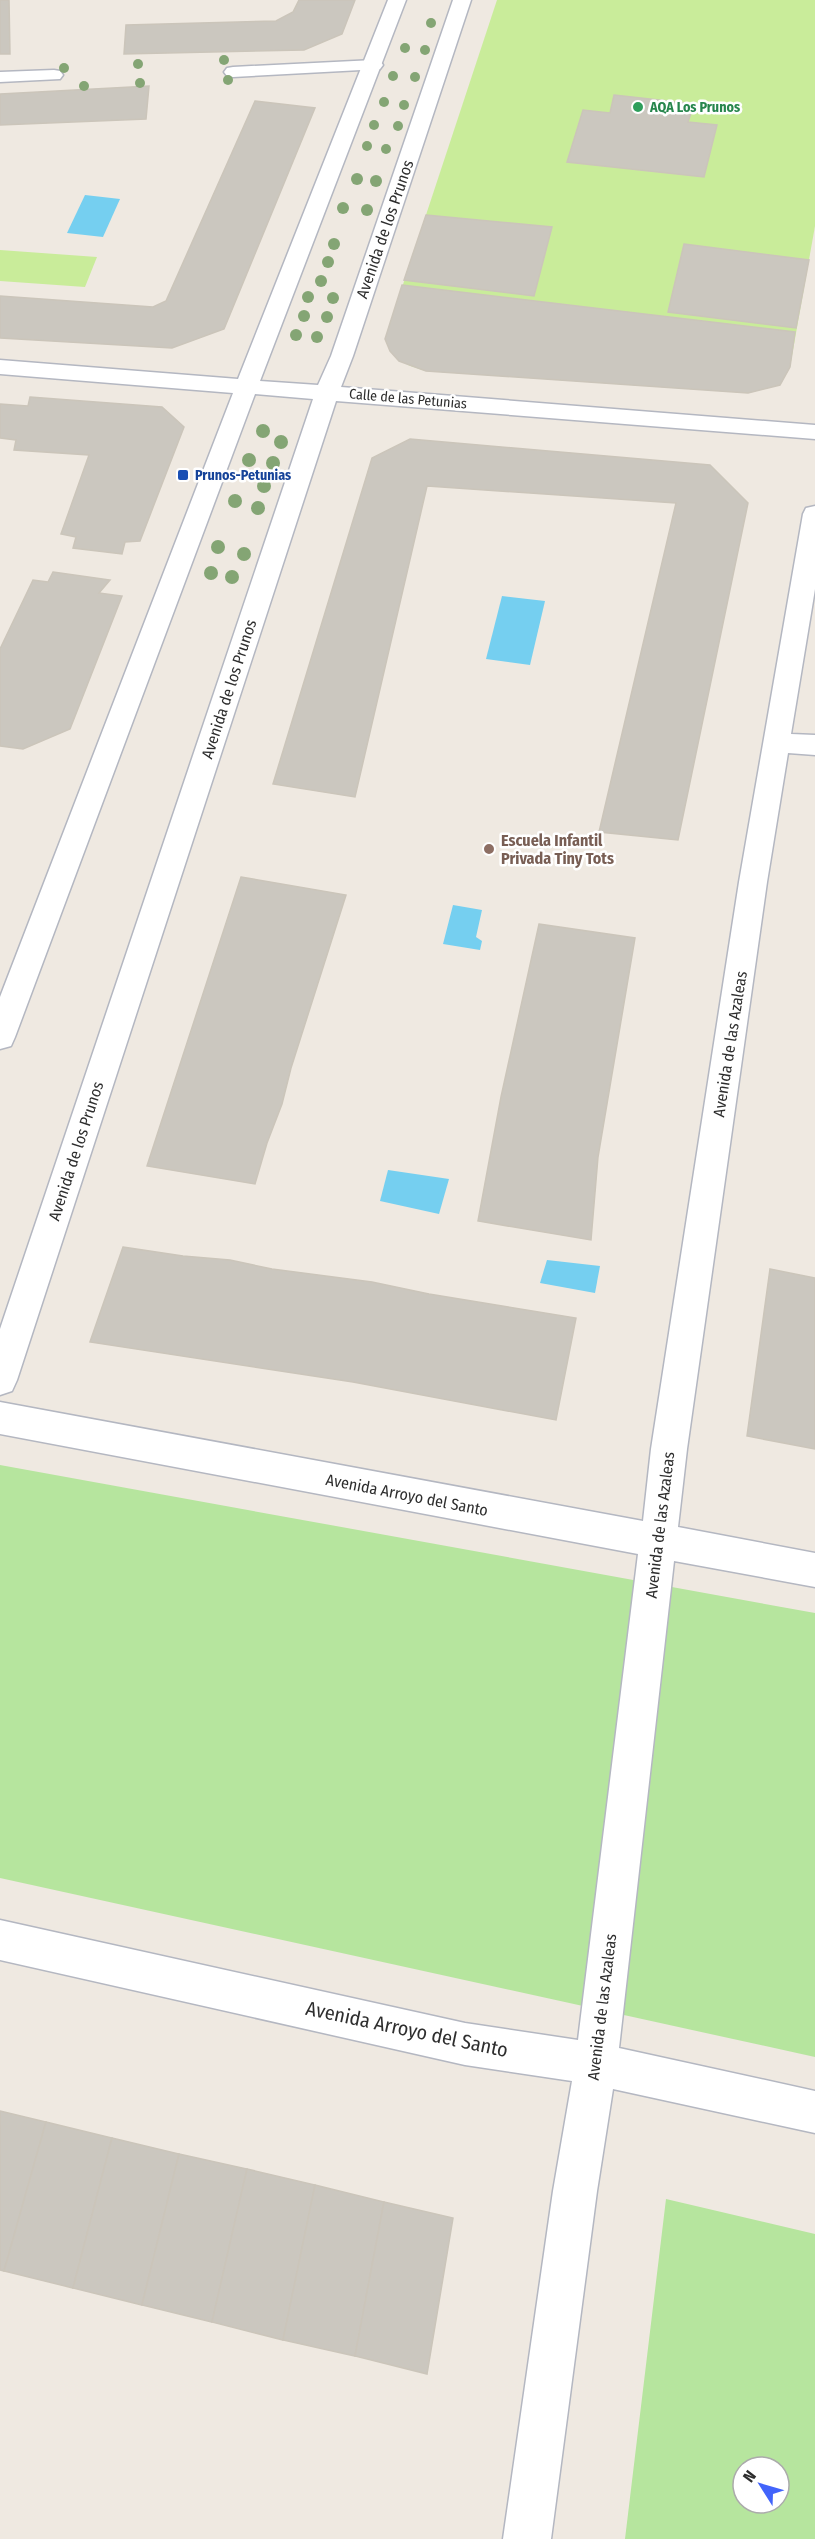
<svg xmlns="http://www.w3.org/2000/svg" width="815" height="2539" viewBox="0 0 815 2539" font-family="'Fira Sans Condensed',sans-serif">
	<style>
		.green { fill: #b6e59e; fill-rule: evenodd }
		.pitch { fill: #c9ec9a }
		.water { fill: #75cff0 }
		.building { fill: #cbc7bf; stroke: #cbc5ba; stroke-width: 1.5 }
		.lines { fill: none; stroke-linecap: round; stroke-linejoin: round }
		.lane-casing { stroke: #b4b7c1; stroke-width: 3 }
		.street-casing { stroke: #b4b7c1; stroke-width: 3 }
		.lane { fill: #fff; fill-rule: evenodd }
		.street { fill: #fff; fill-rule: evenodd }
		.tree { fill: #84a574 }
		.leisure-dot { fill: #2e9e5b; stroke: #fff; stroke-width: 2 }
		.transit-dot { fill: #1a4fb4; stroke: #fff; stroke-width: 2 }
		.education-dot { fill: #8d6e63; stroke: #fff; stroke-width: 2 }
		.labels { text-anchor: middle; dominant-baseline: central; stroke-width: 5; stroke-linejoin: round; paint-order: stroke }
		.far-leisure-label { font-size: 14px; font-weight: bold; fill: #27864d; stroke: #fff; text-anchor: start }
		.far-street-label { font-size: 14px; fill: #2e2e2e; stroke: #fff }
		.far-transit-label { font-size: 14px; font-weight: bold; fill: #164399; stroke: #fff; text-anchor: start }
		.street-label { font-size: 16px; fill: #2e2e2e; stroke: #fff }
		.education-label { font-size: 16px; font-weight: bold; fill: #785e54; stroke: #fff; text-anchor: start }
		.near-street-label { font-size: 20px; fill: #2e2e2e; stroke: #fff }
	</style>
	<rect width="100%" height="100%" fill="#efe9e1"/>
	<!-- green -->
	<g class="green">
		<path d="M 0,1465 L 815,1613 L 815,2057 L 0,1878 Z"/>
		<path d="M 666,2199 L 815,2234 L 815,2539 L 625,2539 ZM 743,2467 L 779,2467 L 779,2503 L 743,2503 Z"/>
	</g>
	<!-- pitch -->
	<g class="pitch">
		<path d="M 497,0 L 815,0 L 815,226 L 790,367 L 780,385 L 748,393 L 426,371 C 405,365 393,360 385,339 Z"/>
		<path d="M 0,250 L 97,257 L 85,287 L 0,281 Z"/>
	</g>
	<!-- water -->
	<g class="water">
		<path d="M 85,195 L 120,199 L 103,237 L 67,233 Z"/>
		<path d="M 502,596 L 545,601 L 530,665 L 486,659 Z"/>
		<path d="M 453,905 L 482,910 L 476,937 L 482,941 L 480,950 L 443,944 Z"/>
		<path d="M 388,1170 L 449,1179 L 439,1214 L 380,1201 Z"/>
		<path d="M 547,1260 L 600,1266 L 595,1293 L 540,1283 Z"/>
	</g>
	<!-- building -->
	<g class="building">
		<path d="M 0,0 L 9,0 L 10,54 L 0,54 Z"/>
		<path d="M 299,0 L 355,0 L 342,34 L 304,50 L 124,54 L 126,25 L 276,21 L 293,12 Z"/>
		<path d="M 149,86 L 146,119 L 0,125 L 0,94 Z"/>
		<path d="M 614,95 L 694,104 L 688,122 L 717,125 L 704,177 L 567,162 L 583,110 L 610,113 Z"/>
		<path d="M 255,101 L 315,108 L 224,329 L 172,348 L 0,338 L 0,296 L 153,307 L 166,301 Z"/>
		<path d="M 426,215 L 552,227 L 534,296 L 404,280 Z"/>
		<path d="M 684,244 L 809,260 L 796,328 L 668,312 Z"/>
		<path d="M 402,285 L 795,332 L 790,367 L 780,385 L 748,393 L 426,371 L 399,361 L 390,351 L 385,339 Z"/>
		<path d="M 30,397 L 162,407 L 184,427 L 140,541 L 125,542 L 122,554 L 73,548 L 76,537 L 61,534 L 89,455 L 14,450 L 16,440 L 0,438 L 0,404 L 28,406 Z"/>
		<path d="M 410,439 L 710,465 L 748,503 L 678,840 L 599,832 L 676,503 L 427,486 L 355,797 L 273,784 L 372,458 Z"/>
		<path d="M 53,572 L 110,580 L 99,593 L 122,596 L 70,729 L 23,749 L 0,746 L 0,649 L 33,580 L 48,582 Z"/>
		<path d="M 241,877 L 346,895 L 291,1068 L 282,1104 L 267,1143 L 255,1184 L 147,1166 Z"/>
		<path d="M 539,924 L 635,938 L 598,1157 L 591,1240 L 478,1221 L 501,1097 Z"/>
		<path d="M 123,1247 L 183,1256 L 230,1260 L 272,1269 L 372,1282 L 429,1294 L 576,1318 L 556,1420 L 353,1382 L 90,1342 Z"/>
		<path d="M 770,1269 L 815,1278 L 815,1449 L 747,1436 Z"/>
		<path d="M 0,2111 L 46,2122 L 4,2271 L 0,2270 Z"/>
		<path d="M 46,2122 L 112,2138 L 73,2288 L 4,2271 Z"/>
		<path d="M 112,2138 L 179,2154 L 142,2305 L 73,2288 Z"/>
		<path d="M 179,2154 L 247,2169 L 212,2322 L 142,2305 Z"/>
		<path d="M 247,2169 L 315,2185 L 283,2340 L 212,2322 Z"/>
		<path d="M 315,2185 L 384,2202 L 355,2356 L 283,2340 Z"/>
		<path d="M 384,2202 L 453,2218 L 427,2374 L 355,2356 Z"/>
	</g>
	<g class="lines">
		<defs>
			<g id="lane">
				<path d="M 374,60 L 380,61 L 383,65 L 380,69 L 233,77 L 227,76 L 224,72 L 227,68 L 233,67 Z"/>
				<path d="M 54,70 L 60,71 L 63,75 L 60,79 L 0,82 L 0,72 Z"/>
			</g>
			<g id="street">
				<path d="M 388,0 L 406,0 L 260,381 L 318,385 L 331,356 L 453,0 L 471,0 L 353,356 L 341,387 L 815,425 L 815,439 L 336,401 L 17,1380 L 12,1391 L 0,1395 L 0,1329 L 313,399 L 255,394 L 15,1037 L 11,1046 L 0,1049 L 0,997 L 233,393 L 0,374 L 0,360 L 238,379 Z"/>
				<path d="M 815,506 L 815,589 L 791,734 L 815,735 L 815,755 L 788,753 L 767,882 L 687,1449 L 678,1527 L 815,1553 L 815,1587 L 674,1561 L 619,2048 L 815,2091 L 815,2133 L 613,2089 L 597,2191 L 551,2539 L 503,2539 L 553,2191 L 572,2081 L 465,2065 L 0,1960 L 0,1920 L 465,2023 L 578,2040 L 638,1554 L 0,1434 L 0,1402 L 643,1521 L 651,1449 L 739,882 L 803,514 L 806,508 Z"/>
			</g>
		</defs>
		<!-- lane casing -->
		<use href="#lane" class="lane-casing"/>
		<!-- street casing -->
		<use href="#street" class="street-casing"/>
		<!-- lane -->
		<use href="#lane" class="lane"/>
		<!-- street -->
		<use href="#street" class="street"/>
	</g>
	<!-- trees -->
	<g class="tree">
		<circle cx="431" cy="23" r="5"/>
		<circle cx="405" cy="48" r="5"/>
		<circle cx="425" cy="50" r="5"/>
		<circle cx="224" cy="60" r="5"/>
		<circle cx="138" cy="64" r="5"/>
		<circle cx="64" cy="68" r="5"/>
		<circle cx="393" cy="76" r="5"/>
		<circle cx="415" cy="77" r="5"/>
		<circle cx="228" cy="80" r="5"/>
		<circle cx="140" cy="83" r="5"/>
		<circle cx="84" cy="86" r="5"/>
		<circle cx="384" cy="102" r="5"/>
		<circle cx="404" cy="105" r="5"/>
		<circle cx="374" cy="125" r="5"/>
		<circle cx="398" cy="126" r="5"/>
		<circle cx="367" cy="146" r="5"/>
		<circle cx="386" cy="149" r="5"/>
		<circle cx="357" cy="179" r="6"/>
		<circle cx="376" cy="181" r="6"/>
		<circle cx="343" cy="208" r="6"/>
		<circle cx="367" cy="210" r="6"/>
		<circle cx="334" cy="244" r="6"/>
		<circle cx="328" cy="262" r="6"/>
		<circle cx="321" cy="281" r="6"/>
		<circle cx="308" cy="297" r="6"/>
		<circle cx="333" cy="298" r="6"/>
		<circle cx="304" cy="316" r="6"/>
		<circle cx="327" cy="317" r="6"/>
		<circle cx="296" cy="335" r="6"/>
		<circle cx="317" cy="337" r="6"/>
		<circle cx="263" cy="431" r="7"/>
		<circle cx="281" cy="442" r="7"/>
		<circle cx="249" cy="460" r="7"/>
		<circle cx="273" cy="463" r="7"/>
		<circle cx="264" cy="486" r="7"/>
		<circle cx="235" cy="501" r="7"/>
		<circle cx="258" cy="508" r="7"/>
		<circle cx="218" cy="547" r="7"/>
		<circle cx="244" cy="554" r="7"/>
		<circle cx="211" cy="573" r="7"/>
		<circle cx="232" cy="577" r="7"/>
	</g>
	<!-- markers -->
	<circle class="leisure-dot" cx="638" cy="107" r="6"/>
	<rect class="transit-dot" x="177" y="469" width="12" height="12" rx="3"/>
	<circle class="education-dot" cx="489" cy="849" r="6"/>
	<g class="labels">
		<!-- far-leisure labels -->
		<g class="far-leisure-label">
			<text x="650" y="107">AQA Los Prunos</text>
		</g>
		<!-- far-street labels -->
		<g class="far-street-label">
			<text transform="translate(408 399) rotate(5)">Calle de las Petunias</text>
		</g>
		<!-- far-transit labels -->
		<g class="far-transit-label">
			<text x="195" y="475">Prunos-Petunias</text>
		</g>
		<!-- street labels -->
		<g class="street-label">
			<text transform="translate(385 229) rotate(-71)">Avenida de los Prunos</text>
			<text transform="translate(229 689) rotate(-72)">Avenida de los Prunos</text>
			<text transform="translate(730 1044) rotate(-81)">Avenida de las Azaleas</text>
			<text transform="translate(76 1151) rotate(-72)">Avenida de los Prunos</text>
			<text transform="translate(407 1495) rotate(11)">Avenida Arroyo del Santo</text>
			<text transform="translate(660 1525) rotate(-83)">Avenida de las Azaleas</text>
			<text transform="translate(602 2007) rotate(-83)">Avenida de las Azaleas</text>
		</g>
		<!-- education labels -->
		<g class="education-label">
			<text x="501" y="840">Escuela Infantil<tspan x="501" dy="18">Privada Tiny Tots</tspan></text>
		</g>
		<!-- near-street labels -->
		<g class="near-street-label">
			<text transform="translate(407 2029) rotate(12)">Avenida Arroyo del Santo</text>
		</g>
	</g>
	<!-- north arrow -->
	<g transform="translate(761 2485) rotate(307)"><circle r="28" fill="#ffffff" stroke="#ababab" stroke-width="1.5"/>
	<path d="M0-4.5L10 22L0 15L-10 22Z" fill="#4264fb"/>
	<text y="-9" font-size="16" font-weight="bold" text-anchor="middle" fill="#2e2e2e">N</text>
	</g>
</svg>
